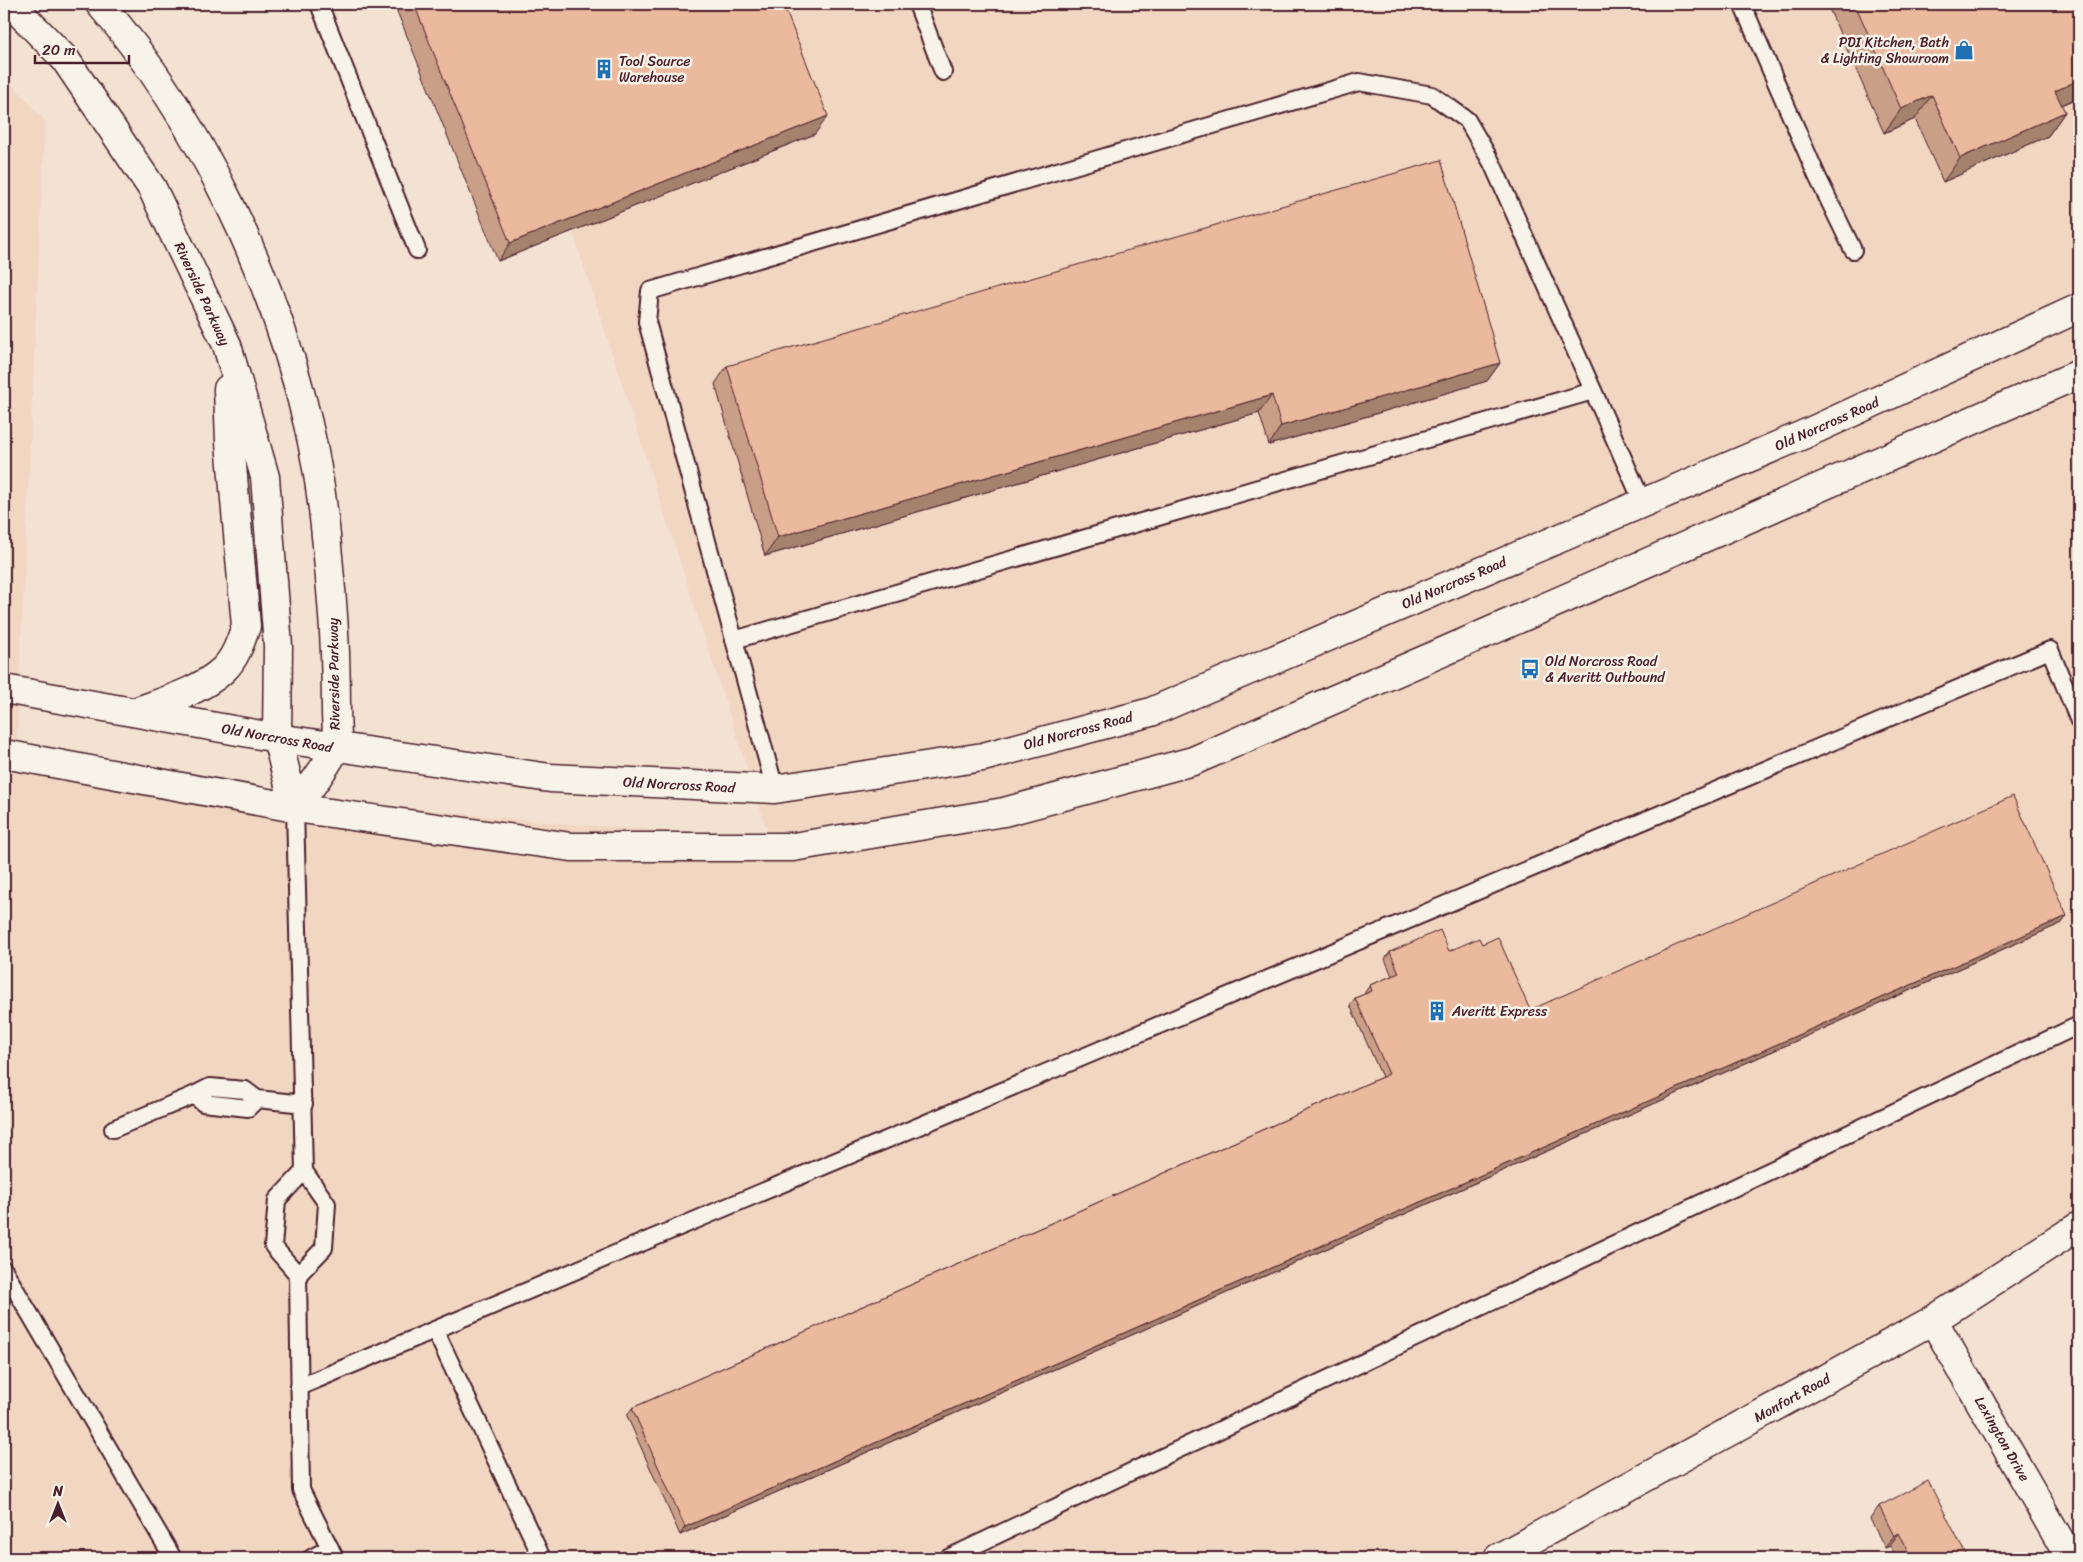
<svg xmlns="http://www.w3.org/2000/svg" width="2083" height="1562" viewBox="0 0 2083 1562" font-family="Sriracha,sans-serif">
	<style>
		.built { fill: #f1d6c2 }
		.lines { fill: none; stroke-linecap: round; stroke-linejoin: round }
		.lane-casing { stroke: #4a1f2b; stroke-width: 20 }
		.street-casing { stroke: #4a1f2b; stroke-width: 31 }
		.secondary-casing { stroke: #4a1f2b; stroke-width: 31 }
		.lane { stroke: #f7f3e8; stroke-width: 16 }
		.street { stroke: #f7f3e8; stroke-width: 28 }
		.secondary { stroke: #f7f3e8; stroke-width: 28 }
		.wall { fill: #ca9f87; stroke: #4a1f2b }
		.shaded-wall { fill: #a4826e; stroke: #4a1f2b }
		.building { fill: #ebb99d; stroke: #4a1f2b }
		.labels { text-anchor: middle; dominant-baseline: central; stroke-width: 5; stroke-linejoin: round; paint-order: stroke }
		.poi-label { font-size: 14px; fill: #4a1f2b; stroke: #f7f3e8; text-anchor: start }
		.street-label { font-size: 14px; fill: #4a1f2b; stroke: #f7f3e8 }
	</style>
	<rect width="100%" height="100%" fill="#f3e2d2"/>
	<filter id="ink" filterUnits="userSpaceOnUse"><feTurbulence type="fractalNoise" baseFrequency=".02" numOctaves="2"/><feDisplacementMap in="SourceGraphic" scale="10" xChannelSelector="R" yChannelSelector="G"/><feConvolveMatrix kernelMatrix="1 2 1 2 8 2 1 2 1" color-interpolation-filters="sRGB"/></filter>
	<g filter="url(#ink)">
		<!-- built -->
		<path class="built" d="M 570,4 L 2079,4 L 2079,1224 L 1499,1558 L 4,1558 L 4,75 L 45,121 L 16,751 L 209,786 L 533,821 L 770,839 L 507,30 Z"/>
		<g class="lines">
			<defs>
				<g id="lane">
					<path d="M 319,4 L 417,250"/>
					<path d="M 917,4 L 943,72"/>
					<path d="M 1742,4 L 1817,176 L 1853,250"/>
					<path d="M 734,640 L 1593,391"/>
					<path d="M 775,789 L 647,322 L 650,291 L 1359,82 L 1432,95 L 1467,120 L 1492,163 L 1643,503"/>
					<path d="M 295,808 L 304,1171 L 327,1204 L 324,1248 L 298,1275"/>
					<path d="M 257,1099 L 248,1108 L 203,1103 L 194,1095 L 210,1087 L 245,1090 L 257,1099 L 304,1104"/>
					<path d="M 113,1129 L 194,1095"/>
					<path d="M 304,1171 L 277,1200 L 273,1246 L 298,1275 L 301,1490 L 335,1558"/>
					<path d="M 4,1270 L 173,1558"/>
					<path d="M 435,1330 L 542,1558"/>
					<path d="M 299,1387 L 2050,650 L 2079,721"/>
					<path d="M 311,1558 L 330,1548"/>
					<path d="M 948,1558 L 2079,1025"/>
				</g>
				<path id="street" d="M 1933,1320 L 2070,1558"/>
				<g id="secondary">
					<path d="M 11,4 L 65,59 L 152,188 L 227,345 L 265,477 L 278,646 L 277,738 L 295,808"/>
					<path d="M 100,4 C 200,120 273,275 308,424 C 322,482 327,542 332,602 C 335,638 336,674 336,711 C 336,722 338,735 336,746 C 333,758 304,796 295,808"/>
					<path d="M 4,689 L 277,738 L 550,778 L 775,789 L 983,757 L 1151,712 L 1805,434 L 2079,308"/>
					<path d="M 135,712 C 164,701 199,692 223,670 C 235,659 241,641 246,626 L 230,442 L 228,389"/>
					<path d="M 4,754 L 295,808 L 571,847 L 793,847 L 1004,812 L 1193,761 L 2079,374"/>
					<path d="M 1498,1558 L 1933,1320 L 2079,1226"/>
				</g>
			</defs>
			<!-- lane casing -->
			<use href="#lane" class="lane-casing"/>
			<!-- street casing -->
			<use href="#street" class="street-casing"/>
			<!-- secondary casing -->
			<use href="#secondary" class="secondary-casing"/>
			<!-- lane -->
			<use href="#lane" class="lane"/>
			<!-- street -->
			<use href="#street" class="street"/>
			<!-- secondary -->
			<use href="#secondary" class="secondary"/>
		</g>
		<!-- wall -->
		<g class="wall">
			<path d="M 394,4 L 783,4 L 815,134 L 498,261 Z"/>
			<path d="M 1827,4 L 2079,4 L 2079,97 L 2061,105 L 2065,112 L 2048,136 L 1943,182 L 1915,119 L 1884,133 Z"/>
			<path d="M 1500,363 L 1487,381 L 1269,445 L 1259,413 L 765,556 L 715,384 L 727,366 Z"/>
			<path d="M 2062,923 L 680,1535 L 627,1416 L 632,1408 L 1382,1077 L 1350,1005 L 1355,998 L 1365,994 L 1365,992 L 1370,985 L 1392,976 L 1385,959 L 1390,952 L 1449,951 L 1482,944 L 1530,1010 Z"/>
			<path d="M 1879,1506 L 1968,1558 L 1896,1558 L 1890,1546 L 1885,1548 L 1870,1519 Z"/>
		</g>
		<!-- shaded-wall -->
		<g class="shaded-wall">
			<path d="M 2079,80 L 2079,97 L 2039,115 L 2055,91 Z"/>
			<path d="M 1932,95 L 1915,119 L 1884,133 L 1901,109 Z"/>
			<path d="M 2065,112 L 2048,136 L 1943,182 L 1960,158 Z"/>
			<path d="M 828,116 L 815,134 L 498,261 L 510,243 Z"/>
			<path d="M 1500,363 L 1487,381 L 1269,445 L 1281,426 Z"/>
			<path d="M 1272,395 L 1259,413 L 765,556 L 778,537 Z"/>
			<path d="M 2067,916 L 2062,923 L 680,1535 L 685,1527 Z"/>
			<path d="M 1899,1533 L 1890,1546 L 1885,1548 L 1894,1536 Z"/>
		</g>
		<!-- building -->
		<g class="building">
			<path d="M 414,4 L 783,4 L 828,116 L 510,243 Z"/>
			<path d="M 1855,4 L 2079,4 L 2079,80 L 2055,91 L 2065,112 L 1960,158 L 1932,95 L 1901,109 Z"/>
			<path d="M 1441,160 L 1500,363 L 1281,426 L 1272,395 L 778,537 L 727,366 Z"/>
			<path d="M 2013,796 L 2067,916 L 685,1527 L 632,1408 L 1389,1074 L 1355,998 L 1372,991 L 1370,985 L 1399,973 L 1390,952 L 1440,930 L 1449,951 L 1479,938 L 1482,944 L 1498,937 L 1530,1010 Z"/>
			<path d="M 1928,1481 L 1968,1558 L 1911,1558 L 1899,1533 L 1894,1536 L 1879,1506 Z"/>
		</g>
	</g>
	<!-- icons -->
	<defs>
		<symbol id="shop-bare" viewBox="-9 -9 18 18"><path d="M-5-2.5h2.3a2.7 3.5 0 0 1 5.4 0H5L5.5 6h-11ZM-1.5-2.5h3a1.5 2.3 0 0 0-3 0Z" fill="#1f6fb2" stroke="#f7f3e8" stroke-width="2.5" paint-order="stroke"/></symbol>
		<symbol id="building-bare" viewBox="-9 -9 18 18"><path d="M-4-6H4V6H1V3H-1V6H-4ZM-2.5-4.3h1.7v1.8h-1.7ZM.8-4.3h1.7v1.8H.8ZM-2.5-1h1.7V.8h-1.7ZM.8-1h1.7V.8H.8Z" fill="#1f6fb2" stroke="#f7f3e8" stroke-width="2.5" paint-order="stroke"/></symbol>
		<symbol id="bus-bare" viewBox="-9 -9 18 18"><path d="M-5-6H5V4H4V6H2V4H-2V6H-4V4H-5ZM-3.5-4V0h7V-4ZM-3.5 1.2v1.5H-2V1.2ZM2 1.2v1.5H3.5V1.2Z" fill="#1f6fb2" stroke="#f7f3e8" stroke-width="2.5" paint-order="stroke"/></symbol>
	</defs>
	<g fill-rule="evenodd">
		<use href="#shop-bare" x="1950" y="36" width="28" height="28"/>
		<use href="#building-bare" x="590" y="55" width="28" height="28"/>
		<use href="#bus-bare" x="1516" y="655" width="28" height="28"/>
		<use href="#building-bare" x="1423" y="997" width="28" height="28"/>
	</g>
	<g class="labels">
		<!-- poi labels -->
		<g class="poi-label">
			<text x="1949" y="42" text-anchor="end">PDI Kitchen, Bath<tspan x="1949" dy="16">&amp; Lighting Showroom</tspan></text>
			<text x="619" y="61">Tool Source<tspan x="619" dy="16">Warehouse</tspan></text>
			<text x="1545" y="661">Old Norcross Road<tspan x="1545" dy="16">&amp; Averitt Outbound</tspan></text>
			<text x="1452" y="1011">Averitt Express</text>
		</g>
		<!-- street labels -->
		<g class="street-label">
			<text transform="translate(202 294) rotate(65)">Riverside Parkway</text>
			<text transform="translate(1827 424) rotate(-24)">Old Norcross Road</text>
			<text transform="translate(1454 583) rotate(-23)">Old Norcross Road</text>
			<text transform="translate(334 674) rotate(-91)">Riverside Parkway</text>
			<text transform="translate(1078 731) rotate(-15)">Old Norcross Road</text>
			<text transform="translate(277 738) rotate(10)">Old Norcross Road</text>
			<text transform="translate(679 785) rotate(3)">Old Norcross Road</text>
			<text transform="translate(1792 1398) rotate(-29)">Monfort Road</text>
			<text transform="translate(2002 1439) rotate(60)">Lexington Drive</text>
		</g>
	</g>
	<!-- margin -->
	<rect width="2083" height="1562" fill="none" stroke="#f7f3e8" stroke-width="20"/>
	<rect x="10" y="10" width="2063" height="1542" fill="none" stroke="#4a1f2b" stroke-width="2" filter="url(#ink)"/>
	<!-- north arrow -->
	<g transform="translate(58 1504)" stroke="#f7f3e8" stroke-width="4" paint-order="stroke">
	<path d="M0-4L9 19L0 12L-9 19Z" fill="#4a1f2b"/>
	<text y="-8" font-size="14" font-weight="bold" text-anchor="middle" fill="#4a1f2b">N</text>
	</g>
	<!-- scale -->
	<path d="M35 55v8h94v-8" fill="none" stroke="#4a1f2b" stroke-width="2.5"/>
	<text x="42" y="55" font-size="15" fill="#4a1f2b" stroke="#f7f3e8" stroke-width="4" paint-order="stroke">20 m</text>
</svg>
